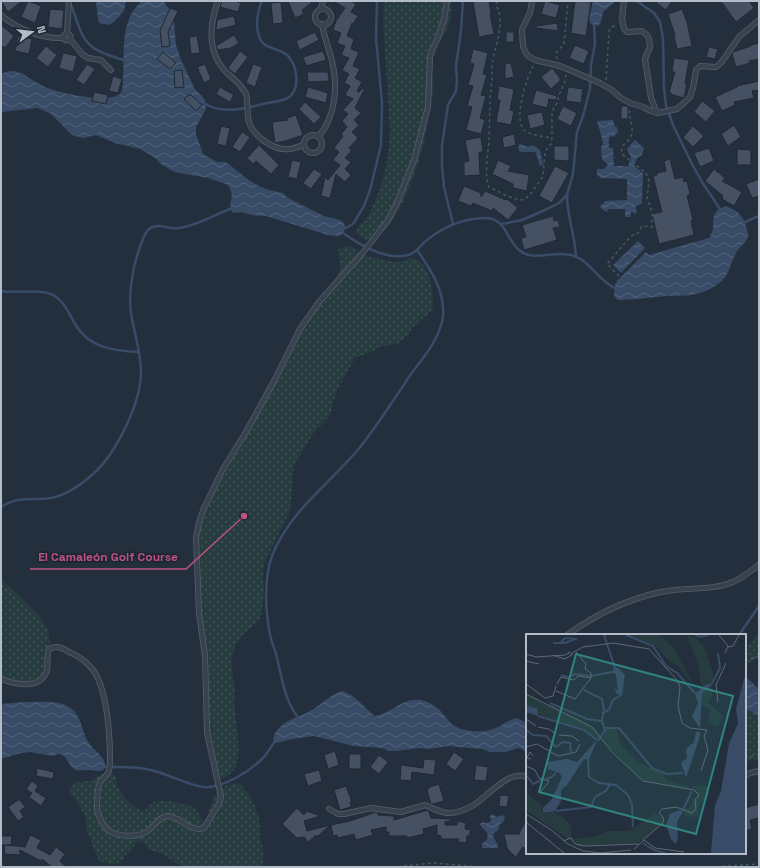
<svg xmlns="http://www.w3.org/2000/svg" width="760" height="868" viewBox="0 0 760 868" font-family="'Space Grotesk',sans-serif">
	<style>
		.grass { fill: url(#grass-dots) }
		.water { fill: url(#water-waves) }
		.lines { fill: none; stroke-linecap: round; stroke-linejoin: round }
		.stream { stroke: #394c67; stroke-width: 2.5 }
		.building { fill: #455162; stroke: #1f2835 }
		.lane-casing { stroke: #565f6c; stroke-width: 6 }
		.path { stroke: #44595c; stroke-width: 1.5; stroke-dasharray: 3 3; stroke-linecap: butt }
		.lane { stroke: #38414e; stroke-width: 4.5 }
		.inset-river { fill: none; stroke: #394c67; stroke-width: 2 }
		.inset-road { fill: none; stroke: #5e6776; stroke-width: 1 }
		.view { fill: #308480; fill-opacity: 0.15; stroke: #308480; stroke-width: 2 }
		.inset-edge { fill: none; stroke: #b4bcc9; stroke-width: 2 }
		.leader { fill: none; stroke: #bd5182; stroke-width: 1.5 }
		.callout-dot { fill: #bd5182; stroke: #1d2633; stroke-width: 1.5 }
		.callout-label { font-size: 12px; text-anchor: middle; font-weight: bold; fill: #bd5182; stroke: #1d2633; stroke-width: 3.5; stroke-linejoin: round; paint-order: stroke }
	</style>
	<defs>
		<pattern id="grass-dots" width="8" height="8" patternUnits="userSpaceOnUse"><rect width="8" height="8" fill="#263c3f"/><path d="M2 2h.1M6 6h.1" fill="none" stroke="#435659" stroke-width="1.8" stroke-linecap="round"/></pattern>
		<pattern id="water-waves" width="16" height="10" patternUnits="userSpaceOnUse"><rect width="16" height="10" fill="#394c67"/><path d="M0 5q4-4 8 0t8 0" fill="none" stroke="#53647b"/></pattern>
	</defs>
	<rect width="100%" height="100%" fill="#242f3e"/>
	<!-- grass -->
	<g class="grass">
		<path d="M 384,1 L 451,1 C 451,11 451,22 446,31 C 442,40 433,48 432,58 C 430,69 435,81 433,94 C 432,102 429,110 428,118 C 426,129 425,140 422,151 C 416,173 393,241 366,240 L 357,234 L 356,231 C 359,225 365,221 369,214 C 383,189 389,158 390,130 L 383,19 Z"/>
		<path d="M 349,246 L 368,256 L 388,261 L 399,262 L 412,258 L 417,260 L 422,264 L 429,275 L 433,296 L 433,308 L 430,312 L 412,328 L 409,334 L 399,343 L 379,347 L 372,352 L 355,358 L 337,390 L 332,408 L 328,419 L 314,432 L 294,465 L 290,512 L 264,564 L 263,578 L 264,592 L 261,617 L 258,621 L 244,634 L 236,644 L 233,653 L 231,661 L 235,693 L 234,701 C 235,716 242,755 236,767 C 234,771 228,776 224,778 C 219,780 216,777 213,774 L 209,746 L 195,544 L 202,508 L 291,345 L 296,330 L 337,277 L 340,270 L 338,250 L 341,248 Z"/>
		<path d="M 1,580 C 10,586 42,617 46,626 C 51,636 50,645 49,656 C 49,661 50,670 48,675 C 41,692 15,686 1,681 Z"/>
		<path d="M 759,633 L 759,658 L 745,665 L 745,649 Z"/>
		<path d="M 745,708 L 759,716 L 759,760 L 745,761 Z"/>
		<path d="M 108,772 L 115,775 C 117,779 116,783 118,787 C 122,797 134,809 144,811 C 147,808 150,804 154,802 C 163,799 190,803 197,810 C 199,813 200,818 203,821 C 207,818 207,815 209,811 C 215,791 219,786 239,783 C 250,793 258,809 260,825 C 261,829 259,833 260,837 C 263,851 265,851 262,866 L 261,867 L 183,867 L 164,855 L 147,848 L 144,843 L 138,841 L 120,862 L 114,865 L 99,861 L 86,828 L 86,818 L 77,802 L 69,792 L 75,782 C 88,784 97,776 108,772 Z"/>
	</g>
	<!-- water -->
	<g class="water">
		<path d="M 96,1 L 126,1 L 124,11 L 114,22 L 108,25 L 100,23 L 98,20 Z"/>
		<path d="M 142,1 L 163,1 L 170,10 L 174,22 L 176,45 L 181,60 L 195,89 L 205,100 L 206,109 L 196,127 L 196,134 L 203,154 L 217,162 L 226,162 L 250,181 L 261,187 L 269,190 L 283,193 L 288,198 L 324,216 L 337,219 L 343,222 L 346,228 L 343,233 L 339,236 L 328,235 L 266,216 L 252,215 L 242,212 L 233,213 L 230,209 L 232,194 L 228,185 L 208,178 L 175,172 L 162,165 L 154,157 L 140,149 L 115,143 L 96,135 L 83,138 L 72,135 L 51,114 L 38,108 L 1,112 L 1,75 C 4,72 8,71 12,71 C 24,72 35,83 45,87 C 58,93 110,104 120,94 C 123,90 123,83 123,79 C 125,53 119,20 142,1 Z"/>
		<path d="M 593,1 L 616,1 L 603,12 L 601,22 L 598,26 L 591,24 L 589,19 Z"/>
		<path d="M 613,120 L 615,127 L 617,127 L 618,132 L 613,137 L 611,136 L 609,138 L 609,148 L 613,148 L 614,166 L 628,166 L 631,158 L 627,149 L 635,140 L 644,148 L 642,155 L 637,158 L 634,166 L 643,173 L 642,203 L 635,207 L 637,212 L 635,214 L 633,212 L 631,212 L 630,217 L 625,217 L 625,209 L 609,209 L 606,212 L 600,207 L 605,201 L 627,200 L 627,179 L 601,178 L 597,175 L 597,169 L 604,169 L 608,165 L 602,159 L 601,146 L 603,146 C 603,138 599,129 597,121 Z"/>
		<path d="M 520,144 L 528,147 L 533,145 L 540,150 L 543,165 L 540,166 L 536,153 C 531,150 525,154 519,151 L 518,147 Z"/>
		<path d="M 726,206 C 739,211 744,217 747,230 C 748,233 749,235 747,239 C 745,244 739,247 736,253 C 727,270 730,279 710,289 C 693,297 685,295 668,296 C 651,297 635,300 618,300 L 614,296 L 615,285 L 617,281 L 646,252 L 649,255 L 709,238 C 719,226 705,213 726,206 Z"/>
		<path d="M 638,241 L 645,248 L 621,273 L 613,265 Z"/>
		<path d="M 745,676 L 759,689 L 759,716 L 745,708 Z"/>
		<path d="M 342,691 C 356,695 364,708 375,716 C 392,713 403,697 421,700 C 430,702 439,708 444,715 C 447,718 449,722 452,724 C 460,731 475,732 485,731 C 497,730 505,721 516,718 L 523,721 L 527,724 L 527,753 L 522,749 L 518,748 L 506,752 L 490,752 L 482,749 L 448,746 L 429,749 L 419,748 L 396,751 L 388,751 L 382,748 L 354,746 L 314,736 L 293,739 L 276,743 L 273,739 C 279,719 298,719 312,710 C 323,703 330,695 342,691 Z"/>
		<path d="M 25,702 C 43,702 69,698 78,717 C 83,726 83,735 89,743 C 93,750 105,756 105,765 C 105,775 93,769 88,770 C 83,770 78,772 73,768 C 69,765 68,760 64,756 L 59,754 L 52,756 L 31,752 L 21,753 L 1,759 L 1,704 Z"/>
		<path d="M 492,814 L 497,817 L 502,815 L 505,817 L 504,821 L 500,824 L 498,830 L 495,832 L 493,836 L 498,846 L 498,848 L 482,848 L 482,844 L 487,840 C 490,830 483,831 480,824 L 482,822 L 486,823 L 490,822 L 491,820 L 490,816 Z"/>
	</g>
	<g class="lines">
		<!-- stream -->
		<g class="stream">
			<path d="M 637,1 L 654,13 L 660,22 L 663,38 L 664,88 L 666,105 L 673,125 L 691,162 L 702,182 L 720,209"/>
			<path d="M 69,3 L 72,7 C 84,43 85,49 124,60"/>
			<path d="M 205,104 C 210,106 215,109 220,109 C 236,112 252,106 268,103 C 273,102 280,101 286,99 C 301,92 298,67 288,56 C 281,48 265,50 260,39 C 255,27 257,13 262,1"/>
			<path d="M 567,195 C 567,217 575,235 576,256"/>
			<path d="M 745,222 L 759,216"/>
			<path d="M 453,224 L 444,187 L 442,166 L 442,145 L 448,105 L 456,91 L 457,79 L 456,66 L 461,31 L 463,1"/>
			<path d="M 502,224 L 522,220 L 545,210 L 559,203 L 567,195 L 573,174 L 577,132 L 583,116 L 590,89 L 591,64 L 595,44 L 594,25"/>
			<path d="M 346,228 L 353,224 L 364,206 L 370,190 L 381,145 L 382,103 L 376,38 L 377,1"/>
			<path d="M 343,233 C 360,245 386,261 408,255 C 417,253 420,245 427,240 C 443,227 464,218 485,218 C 506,218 506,239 519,250 C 534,263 556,249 574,256 C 591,262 599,281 615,288"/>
			<path d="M 1,291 C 16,294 40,288 53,295 C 64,301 69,313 75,324 C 89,348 114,351 139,352"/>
			<path d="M 1,507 C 6,504 12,501 18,500 C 29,498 40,500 51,498 C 66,495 82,484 93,474 C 116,454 141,403 141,372 C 141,352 134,333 131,313 C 128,294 133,265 140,247 C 142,242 144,233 149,229 C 158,222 169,230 179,228 C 196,226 214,215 230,209"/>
			<path d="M 739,635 L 759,606"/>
			<path d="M 297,716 C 283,697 282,676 276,654 C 274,647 271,641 270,634 C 265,610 264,578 272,556 C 289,511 332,482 361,446 C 379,423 395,398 411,374 C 423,358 441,337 443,316 C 445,291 431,270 417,250"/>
			<path d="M 105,767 C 120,767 136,766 151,770 C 168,774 185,784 203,787 C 222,789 250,771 262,759 C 267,754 271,747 275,741"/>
		</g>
	</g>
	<!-- building -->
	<g class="building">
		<path d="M 1,1 L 22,1 L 8,12 Z"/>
		<path d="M 28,1 L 41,6 L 35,23 L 21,17 Z"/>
		<path d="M 222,1 L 235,1 L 241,3 L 238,12 L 220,7 Z"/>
		<path d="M 288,1 L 314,1 L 302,10 L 304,14 L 295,18 Z"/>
		<path d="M 333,1 L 351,1 L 356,4 L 351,12 L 358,16 L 353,24 L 352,23 L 347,36 L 354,39 L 351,49 L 359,52 L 353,66 L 360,69 L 355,78 L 362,82 L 357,91 L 359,92 L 363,88 L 364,90 L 355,108 L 361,113 L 354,120 L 359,125 L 352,132 L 358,138 L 349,148 L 352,150 L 345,158 L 351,162 L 345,169 L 351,175 L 345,182 L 336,174 L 330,198 L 321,196 L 325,177 L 328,180 L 340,165 L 333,160 L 339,152 L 334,148 L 343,136 L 341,134 L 347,127 L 342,121 L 348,114 L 343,110 L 353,99 L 345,95 L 350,86 L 344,83 L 349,74 L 342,70 L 349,58 L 341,55 L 345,46 L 337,43 L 341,33 L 333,30 L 336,21 L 345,8 Z"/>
		<path d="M 481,1 L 489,1 L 491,14 L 490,14 L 494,34 L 479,37 L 473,2 Z"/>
		<path d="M 545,1 L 560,5 L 556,18 L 541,14 Z"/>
		<path d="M 575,1 L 591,2 L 586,36 L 571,33 Z"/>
		<path d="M 654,1 L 672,1 L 666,10 Z"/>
		<path d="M 721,1 L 749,1 L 754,8 L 736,22 Z"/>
		<path d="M 281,2 L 283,23 L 273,24 L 271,3 Z"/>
		<path d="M 170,8 L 178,11 L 168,32 L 170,46 L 162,47 L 160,31 Z"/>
		<path d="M 50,9 L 64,10 L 62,29 L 48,27 Z"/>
		<path d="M 682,9 L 687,22 L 692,46 L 677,49 L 674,36 L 675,35 L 668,14 Z"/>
		<path d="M 234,16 L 236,25 L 216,30 L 217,20 Z"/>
		<path d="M 557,23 L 558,31 L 536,28 L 536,26 Z"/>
		<path d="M 1,25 L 14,36 L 5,48 L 1,45 Z"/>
		<path d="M 315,32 L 319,40 L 300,50 L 296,41 Z"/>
		<rect x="506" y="32" width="8" height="10"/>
		<path d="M 234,35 L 239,43 L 231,48 L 218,50 L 216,46 Z"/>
		<path d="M 18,36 L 32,39 L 29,54 L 15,51 Z"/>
		<path d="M 197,36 L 200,53 L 191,54 L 189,37 Z"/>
		<path d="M 759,43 L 759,59 L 749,61 L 750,63 L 736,67 L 732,54 L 733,52 L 751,46 L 750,45 Z"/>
		<path d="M 575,45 L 589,51 L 584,64 L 569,58 Z"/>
		<path d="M 46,46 L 57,55 L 48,67 L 36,58 Z"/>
		<path d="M 709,47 L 718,49 L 715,59 L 706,57 Z"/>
		<path d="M 473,49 L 488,53 L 483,74 L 487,75 L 481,95 L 486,96 L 480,118 L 485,120 L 481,134 L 466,130 L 472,107 L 467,106 L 473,86 L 468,85 L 474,64 L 470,63 Z"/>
		<path d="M 240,51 L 248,57 L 235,74 L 228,68 Z"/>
		<path d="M 323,51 L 326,60 L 306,66 L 303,57 Z"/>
		<path d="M 163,52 L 176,63 L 170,69 L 157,59 Z"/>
		<path d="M 63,53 L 77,56 L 73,72 L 59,68 Z"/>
		<path d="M 674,58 L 689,60 L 685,84 L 687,84 L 684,98 L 673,95 L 669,92 L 675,72 L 672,72 Z"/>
		<path d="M 511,63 L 514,77 L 505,79 L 505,64 Z"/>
		<path d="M 87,64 L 95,69 L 84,85 L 76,80 Z"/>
		<path d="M 205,64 L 211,79 L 204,83 L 197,67 Z"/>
		<path d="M 253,64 L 262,67 L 255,87 L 246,83 Z"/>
		<path d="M 552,68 L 560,78 L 560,81 L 551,89 L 541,77 Z"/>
		<path d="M 182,70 L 184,87 L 175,88 L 174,71 Z"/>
		<path d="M 307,72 L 328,72 L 329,81 L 308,82 Z"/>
		<path d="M 113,76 L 122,79 L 118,93 L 109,91 Z"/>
		<path d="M 759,81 L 759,90 L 752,91 L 754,98 L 734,102 L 735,105 L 722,111 L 715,97 L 737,87 L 737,86 Z"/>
		<path d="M 499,86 L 514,89 L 510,110 L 514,111 L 511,125 L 496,122 L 500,100 L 497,100 Z"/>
		<path d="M 220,87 L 234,95 L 230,102 L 216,94 Z"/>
		<path d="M 308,87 L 328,93 L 326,103 L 305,97 Z"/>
		<path d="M 568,87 L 583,89 L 581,103 L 566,101 Z"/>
		<path d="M 536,90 L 557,96 L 556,100 L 548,99 L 549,99 L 547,108 L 532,104 Z"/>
		<path d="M 94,92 L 108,95 L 106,104 L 92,101 Z"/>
		<path d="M 189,95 L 191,95 L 202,105 L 196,111 L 184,99 Z"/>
		<path d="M 702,101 L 715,111 L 706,122 L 694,112 Z"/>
		<path d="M 305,102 L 321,117 L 314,124 L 299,109 Z"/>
		<path d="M 563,106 L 577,113 L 571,126 L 557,119 Z"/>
		<rect x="621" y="106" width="7" height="13"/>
		<path d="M 542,112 L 545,125 L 530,129 L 527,115 Z"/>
		<path d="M 296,115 L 303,135 L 285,141 L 275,143 L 272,122 L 288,120 L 287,118 Z"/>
		<path d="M 734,125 L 741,137 L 728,146 L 721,134 Z"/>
		<path d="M 221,126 L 230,128 L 226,146 L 217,144 Z"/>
		<path d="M 693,126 L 704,136 L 693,147 L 683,137 Z"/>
		<path d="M 242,132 L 250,137 L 240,152 L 232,147 Z"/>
		<path d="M 514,134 L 516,145 L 504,148 L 502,137 Z"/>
		<path d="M 481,137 L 483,152 L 479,152 L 480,175 L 464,176 L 464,162 L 469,161 L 465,140 Z"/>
		<path d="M 259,145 L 279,165 L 271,174 L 256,161 L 253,164 L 247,158 Z"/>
		<path d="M 554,146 L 569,146 L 569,161 L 554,160 Z"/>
		<path d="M 709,148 L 714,161 L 700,167 L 694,153 Z"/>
		<path d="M 737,149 L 751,150 L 751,165 L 737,165 Z"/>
		<path d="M 670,159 L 675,179 L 683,177 L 684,182 L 687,181 L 690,194 L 687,196 L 693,220 L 691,221 L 694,235 L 659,244 L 652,214 L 662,212 L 653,176 L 657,175 L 657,173 L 666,171 L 664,161 Z"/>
		<path d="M 292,160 L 301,162 L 297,179 L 288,177 Z"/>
		<path d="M 498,160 L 511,166 L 508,171 L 529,175 L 527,191 L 513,188 L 513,184 L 492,174 Z"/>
		<path d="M 555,166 L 569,173 L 552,203 L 539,196 Z"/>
		<path d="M 314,169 L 322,174 L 311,189 L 303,183 Z"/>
		<path d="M 714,169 L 725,178 L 722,181 L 742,192 L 734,206 L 722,199 L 723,196 L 705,181 Z"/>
		<path d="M 759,179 L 759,196 L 752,198 L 746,184 Z"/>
		<path d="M 464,186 L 481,193 L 481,197 L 485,191 L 506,200 L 507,199 L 518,208 L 508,220 L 493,208 L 492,211 L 473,203 L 471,206 L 458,201 Z"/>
		<path d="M 553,216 L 554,221 L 558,220 L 560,227 L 553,228 L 557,240 L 524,250 L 521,238 L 526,237 L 522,225 Z"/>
		<path d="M 335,751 L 339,765 L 328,769 L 324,755 Z"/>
		<path d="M 454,752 L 464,759 L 455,771 L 446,764 Z"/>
		<rect x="349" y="754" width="12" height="15"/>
		<path d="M 379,755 L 388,762 L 379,774 L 370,767 Z"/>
		<path d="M 424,759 L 436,760 L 434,775 L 412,772 L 411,781 L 400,780 L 401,765 L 423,768 Z"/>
		<path d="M 476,765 L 488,767 L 486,781 L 474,780 Z"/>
		<path d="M 37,768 L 54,772 L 53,779 L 36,776 Z"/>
		<path d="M 319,770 L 322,781 L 308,786 L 304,774 Z"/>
		<path d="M 32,781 L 38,786 L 35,791 L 46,798 L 41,806 L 29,797 L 32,793 L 26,789 Z"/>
		<path d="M 439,784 L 444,801 L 433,804 L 431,804 L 427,790 L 430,787 Z"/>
		<path d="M 346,786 L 352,802 L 350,802 L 351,807 L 340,810 L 334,790 Z"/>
		<path d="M 500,795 L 509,796 L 507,807 L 499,806 Z"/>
		<path d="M 18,800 L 20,800 L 25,807 L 20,811 L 24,817 L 18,821 L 8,807 Z"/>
		<path d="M 759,804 L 759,818 L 750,820 L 752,829 L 745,831 L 745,808 Z"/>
		<path d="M 297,808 L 304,815 L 307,811 L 320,816 L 304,821 L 307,831 L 330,825 L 317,837 L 316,835 L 308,842 L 304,837 L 297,838 L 282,824 Z"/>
		<path d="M 428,810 L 431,818 L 451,819 L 452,820 L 445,822 L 445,825 L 457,825 L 458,821 L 466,823 L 465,829 L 471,830 L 469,836 L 467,836 L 466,843 L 458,842 L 459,839 L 441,839 L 441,836 L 437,835 L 437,825 L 423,829 L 424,834 L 407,838 L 407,836 L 389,836 L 389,832 L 386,832 L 386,827 L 371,830 L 373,835 L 356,840 L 354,834 L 338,838 L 337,835 L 333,836 L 331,825 L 350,821 L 376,812 L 378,813 L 378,815 L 394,816 L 394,820 Z"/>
		<path d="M 527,820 L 527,850 L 523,847 L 516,857 L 511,853 L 507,848 L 504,834 L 519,834 L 521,829 Z"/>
		<path d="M 30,835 L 41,840 L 37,848 L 50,855 L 56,847 L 65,854 L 60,861 L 66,867 L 52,867 L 42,859 L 41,861 L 20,850 L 20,855 L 4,854 L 5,845 L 1,845 L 1,836 L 12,836 L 11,845 L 6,845 L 25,847 Z"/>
	</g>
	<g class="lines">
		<defs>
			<g id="lane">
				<path d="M 218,1 C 209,26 207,53 227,73 C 234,79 242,85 246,94 C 248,101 247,110 248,118 C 250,134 273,151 289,149 C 294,149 299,146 304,145"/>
				<path d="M 532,1 L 530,13 L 522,29 L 523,47 L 527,55 L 535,60 L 560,66 L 600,83 L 612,90 L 621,98 L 630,103 L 643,107 L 651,111 L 657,113 L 663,112 L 677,109 L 684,103 L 690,97 L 693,88 L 696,70 L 700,66 L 716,67 L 721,63 L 739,37 L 759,20"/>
				<path d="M 624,1 L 622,19 L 624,29 L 627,32 L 642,31 L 647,35 L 649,39 L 650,47 L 645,59 L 651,98 L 657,113"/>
				<path d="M 321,9 L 323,1"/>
				<circle cx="323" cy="17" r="8"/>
				<path d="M 1,15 C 17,29 42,39 63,38"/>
				<circle cx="67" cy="37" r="3.5"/>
				<path d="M 67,34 L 69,1"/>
				<path d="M 70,39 L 82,54 L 88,58 L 101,60 L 111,70"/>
				<circle cx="313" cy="144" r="9"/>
				<path d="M 319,136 C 336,116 338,85 332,61 C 329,48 324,37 322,24"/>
				<path d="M 567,635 C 595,615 627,599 661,592 C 684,587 711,591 733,582 C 742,578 751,571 759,565"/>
				<path d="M 1,679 C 14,684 38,690 46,673 C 49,668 46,657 49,649 C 57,645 63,648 69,652 C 79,656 87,662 93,670 C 107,688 110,736 110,758 C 110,763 110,770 108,773 C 106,776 102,779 100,782 C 97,788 97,799 97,806 C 97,815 103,827 111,832 C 120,837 138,837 146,832 C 154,827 159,816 168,816 C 180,816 190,833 204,828 L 219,804 L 221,797 L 207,732 L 205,656 L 199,613 L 196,537 L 200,519 L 204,508 L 223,469 L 246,432 L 274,381 L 300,329 L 319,302 L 361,255 L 388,220 L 397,203 L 414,160 L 428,107 L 430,57 L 433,48 L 438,38 L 444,19 L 447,1"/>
				<path d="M 745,776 L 750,773 L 759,771"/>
				<path d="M 329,809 L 338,814 L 344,814 L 371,808 L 401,812 L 425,805 C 433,808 440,813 449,813 C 457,813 465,810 472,806 C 488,797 508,769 527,777"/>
			</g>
		</defs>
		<!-- lane casing -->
		<use href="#lane" class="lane-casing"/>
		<!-- path -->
		<g class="path">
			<path d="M 497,1 L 496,5 C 506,23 495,45 492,65 C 491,70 493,75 492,80 C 489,101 490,121 489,141 C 488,155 484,174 489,187 C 500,192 511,199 522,200 L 529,196 L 543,176 L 545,152 L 551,144 L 552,138 L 552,111 L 558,101 L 558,97 L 565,82 L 566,74"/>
			<path d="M 557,59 L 556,53 L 564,44 L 568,1"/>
			<path d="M 533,66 C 527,78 512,120 525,131 C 531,135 545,137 552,138"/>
			<path d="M 606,80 L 609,31 L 612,27 L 617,24"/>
			<path d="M 619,276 L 607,264 L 631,236 L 638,233 L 642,226 L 652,227 L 652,212 L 647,198 L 649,181 L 646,173 L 623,155 C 618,143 628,145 631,136 C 634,129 630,120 629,113 L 630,109"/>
			<path d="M 745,661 L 759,656"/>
			<path d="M 745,756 L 750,757 L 759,754"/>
			<path d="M 392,867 L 434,863 L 482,867"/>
			<path d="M 710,867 L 759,864"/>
		</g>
		<!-- lane -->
		<use href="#lane" class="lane"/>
	</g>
	<!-- overview -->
	<g transform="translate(526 634)">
		<rect width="220" height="220" fill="#242f3e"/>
		<path d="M 102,1 L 133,1 L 148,14 L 170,57 L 154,33 L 143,27 L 129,11 ZM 161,1 L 170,4 L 179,15 L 187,40 L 187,48 L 184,50 L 177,52 L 174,48 L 173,34 ZM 186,52 L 187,60 L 182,68 L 197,82 L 192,93 L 182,89 L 184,76 L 176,71 L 176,59 ZM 0,59 L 19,71 L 27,72 L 61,89 L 72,97 L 74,103 L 72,105 L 58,94 L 35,89 L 13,80 L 12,75 L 0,71 ZM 84,93 L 90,95 L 95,111 L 111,127 L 137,140 L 142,147 L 162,152 L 164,156 L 117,147 L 79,109 L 75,109 L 80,96 ZM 173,150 L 182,152 L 183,161 L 172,173 L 174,181 L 160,184 L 158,175 L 166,172 L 166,165 L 171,161 L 166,152 ZM 0,159 L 16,172 L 16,178 L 19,180 L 27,177 L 39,185 L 45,191 L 45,203 L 48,205 L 70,202 L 82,197 L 103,197 L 128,180 L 138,183 L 137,189 L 112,209 L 53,212 L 0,176 Z" fill="#263c3f"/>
		<path d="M 88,34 L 92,34 L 99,41 L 96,61 L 91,60 L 88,54 L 92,57 L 90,41 L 86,38 ZM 220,38 L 220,219 L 185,219 L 189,171 L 195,157 L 203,110 L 212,89 L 210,75 ZM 186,49 L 185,52 L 176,59 L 174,94 L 166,83 L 172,69 L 169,60 L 179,51 ZM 0,71 L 12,75 L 12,82 L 0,78 ZM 170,97 L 175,99 L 160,144 L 155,129 L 161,124 L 160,115 L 168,108 ZM 71,106 L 63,126 L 58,125 L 41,151 L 35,156 L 35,167 L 29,177 L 17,179 L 17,174 L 26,165 L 36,143 L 34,139 L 22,135 L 21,128 L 41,125 L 51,128 ZM 154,176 L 157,177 L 151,188 L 152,203 L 150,210 L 145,205 L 140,191 L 144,180 Z" fill="#394c67"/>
		<path class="inset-river" d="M 78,1 L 89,34M 100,1 L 127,12 L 140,32 L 151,39 L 169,59M 169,1 L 175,3 L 182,1M 35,8 L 39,4 L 51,5M 27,9 L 39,9 L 49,5M 35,41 L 43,43 L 49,40 L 65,42 L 86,38M 186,50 L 194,34 L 192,19M 58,56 L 76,65 L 78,77M 24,69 L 61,85 L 75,87M 12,82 L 58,96 L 71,106M 79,94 L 93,94 L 127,135 L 141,140 L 157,139M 0,96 L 7,101 L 20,102 L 30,113 L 37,108 L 44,109 L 45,118M 72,107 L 79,96 L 76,87 L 77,79 L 83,76 L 87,66 L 95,61M 62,126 L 63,143 L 73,149 L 90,151 L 102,161 L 106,170 L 107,193M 0,141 L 7,150 L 17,145M 20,145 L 26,143 L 30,138M 157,176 L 166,157M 30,177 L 65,173 L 69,163 L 80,157 L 84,150M 117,209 L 128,216 L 139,219"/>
		<path class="inset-road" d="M 193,1 L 202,12 L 199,19M 202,13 L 207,12 L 213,1M 0,20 L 10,23 L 39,21 L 44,18 L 41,20M 44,20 L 57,13 L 87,9 L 123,15 L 151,46 L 154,53 L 152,72 L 156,89 L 164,94 L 181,96 L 178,102 L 182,116 L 175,137M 26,21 L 39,25 L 47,20M 0,27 L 13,30M 0,50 L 19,64 L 27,62 L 30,52M 31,50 L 35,43 L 48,46 L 52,42 L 65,44M 30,57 L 49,65 L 65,44 L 65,39 L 59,35 L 60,30 L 50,18M 0,60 L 66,93 L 87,119 L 117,147 L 168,156 L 173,161 L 169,166 L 170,175 L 166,179 L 150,173 L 136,175 L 133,179 L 138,184 L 137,189 L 117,206M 192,68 L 190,51 L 200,29M 0,85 L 10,92M 12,93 L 23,95 L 30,100M 33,101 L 46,102 L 53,107M 0,113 L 11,110 L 32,122 L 50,118 L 54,110M 5,125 L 1,124 L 4,118 L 7,122M 0,132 L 9,136 L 13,144 L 23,147M 13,159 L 23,148M 0,180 L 24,195 L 42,210 L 57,217 L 75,219 L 105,216M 0,188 L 38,219M 37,207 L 45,204 L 49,210 L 59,212 L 113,210M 108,215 L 118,206 L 129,214 L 158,218"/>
		<path class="view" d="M 50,20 L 207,62 L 170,200 L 13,158 Z"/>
		<rect width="220" height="220" class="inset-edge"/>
	</g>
	<!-- callouts -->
	<path class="leader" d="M244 516L186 569H30"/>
	<circle class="callout-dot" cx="244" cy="516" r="4"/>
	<g class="callout-label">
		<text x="108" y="561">El Camaleón Golf Course</text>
	</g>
	<!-- border -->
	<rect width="760" height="868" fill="none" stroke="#b4bcc9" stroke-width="4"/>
	<!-- north arrow -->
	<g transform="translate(32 32) rotate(75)" stroke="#1d2633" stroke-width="3" paint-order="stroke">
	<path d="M0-3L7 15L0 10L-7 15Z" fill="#b4bcc9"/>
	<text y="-6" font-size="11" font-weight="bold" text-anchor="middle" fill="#b4bcc9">N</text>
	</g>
</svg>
